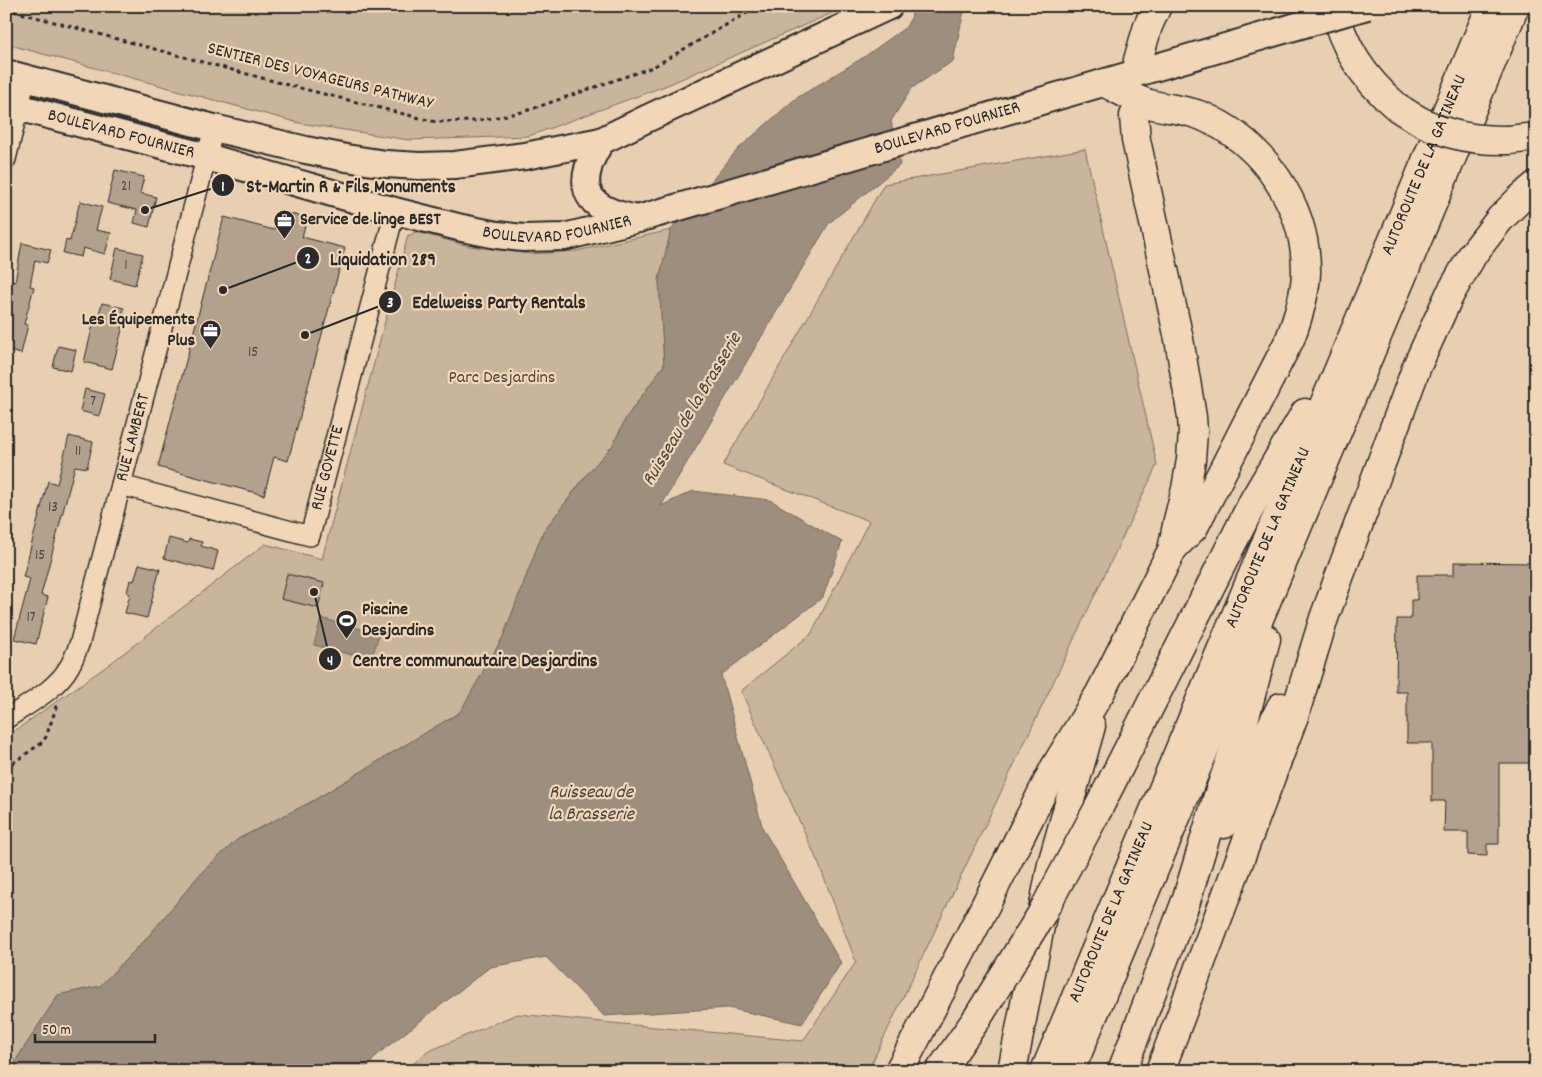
<svg xmlns="http://www.w3.org/2000/svg" width="1542" height="1077" viewBox="0 0 1542 1077" font-family="Dekko,sans-serif">
	<style>
		.green { fill: #c9b49c; stroke: #7a7064 }
		.water { fill: #9e8e7d; stroke: #70665c }
		.building { fill: #b3a18d; stroke: #2b2b2b }
		.lines { fill: none; stroke-linecap: round; stroke-linejoin: round }
		.minor-casing { stroke: #2b2b2b; stroke-width: 22 }
		.secondary-casing { stroke: #2b2b2b; stroke-width: 30 }
		.motorway-casing { stroke: #2b2b2b; stroke-width: 31 }
		.path { stroke: #2b2b2b; stroke-width: 3; stroke-dasharray: 4 4; stroke-linecap: butt }
		.minor { stroke: #f1d6b8; stroke-width: 19 }
		.secondary { stroke: #f1d6b8; stroke-width: 26 }
		.motorway { stroke: #f1d6b8; stroke-width: 28 }
		.secondary-bridge-casing { stroke: #2b2b2b; stroke-width: 30; stroke-linecap: butt }
		.motorway-bridge-casing { stroke: #2b2b2b; stroke-width: 31; stroke-linecap: butt }
		.secondary-bridge { stroke: #f1d6b8; stroke-width: 26 }
		.motorway-bridge { stroke: #f1d6b8; stroke-width: 28 }
		.labels { text-anchor: middle; dominant-baseline: central; stroke-width: 4.5; stroke-linejoin: round; paint-order: stroke }
		.number-label { font-size: 15px; fill: #4d4844 }
		.street-label { font-size: 18px; fill: #2b2b2b; stroke: #f1d6b8 }
		.poi-label { font-size: 18px; font-weight: bold; fill: #2b2b2b; stroke: #f1d6b8; text-anchor: start }
		.park-label { font-size: 18px; fill: #4b4642; stroke: #f1d6b8 }
		.water-label { font-size: 19px; font-style: italic; fill: #484440; stroke: #f1d6b8 }
		.leader { fill: none; stroke: #2b2b2b; stroke-width: 2 }
		.callout-dot { fill: #2b2b2b; stroke: #f1d6b8; stroke-width: 2 }
		.mark-label { font-size: 15px; text-anchor: middle; font-weight: bold; fill: #fff }
		.callout-label { font-size: 19px; text-anchor: middle; font-weight: bold; fill: #2b2b2b; stroke: #f1d6b8; stroke-width: 4.5; stroke-linejoin: round; paint-order: stroke }
	</style>
	<rect width="100%" height="100%" fill="#e9cfb2"/>
	<filter id="ink" filterUnits="userSpaceOnUse"><feTurbulence type="fractalNoise" baseFrequency=".02" numOctaves="2"/><feDisplacementMap in="SourceGraphic" scale="10" xChannelSelector="R" yChannelSelector="G"/><feConvolveMatrix kernelMatrix="1 2 1 2 8 2 1 2 1" color-interpolation-filters="sRGB"/></filter>
	<g filter="url(#ink)">
		<!-- green -->
		<g class="green">
			<path d="M 6,6 L 848,6 L 665,86 L 529,136 L 409,140 L 299,123 L 6,44 Z"/>
			<path d="M 1085,149 L 1157,465 L 868,1071 L 404,1071 L 429,1051 L 517,1014 L 803,1041 L 856,962 L 820,867 L 741,691 L 811,634 L 869,521 L 723,465 L 884,184 Z"/>
			<path d="M 671,230 L 659,280 L 664,365 L 626,418 L 613,445 L 588,473 L 543,532 L 503,637 L 460,712 L 311,802 L 238,839 L 201,873 L 147,938 L 100,986 L 58,995 L 9,1071 L 6,1071 L 6,737 L 107,666 L 265,544 L 322,559 L 408,235 L 411,235 L 414,232 L 417,232 L 469,246 L 530,254 L 576,251 Z"/>
		</g>
		<!-- water -->
		<g class="water">
			<path d="M 909,6 L 965,6 L 953,61 L 912,88 L 891,121 L 900,165 L 829,223 L 661,506 L 693,491 L 770,500 L 842,542 L 823,597 L 721,675 L 763,829 L 841,963 L 802,1024 L 728,1008 L 604,1016 L 546,957 L 490,967 L 379,1053 L 364,1071 L 9,1071 L 58,995 L 100,986 L 147,938 L 201,873 L 238,839 L 311,802 L 460,712 L 503,637 L 543,532 L 588,473 L 613,445 L 626,418 L 664,365 L 659,280 L 671,230 L 738,149 L 795,99 L 864,57 L 906,27 L 912,16 Z"/>
			<path d="M 321,618 L 379,634 L 371,660 L 314,645 Z"/>
		</g>
		<!-- building -->
		<g class="building">
			<path d="M 115,170 L 144,177 L 140,193 L 156,197 L 149,227 L 134,223 L 137,210 L 107,203 Z"/>
			<path d="M 80,201 L 102,207 L 96,230 L 111,233 L 105,254 L 83,248 L 81,257 L 63,253 L 66,240 L 70,241 Z"/>
			<path d="M 279,211 L 307,218 L 302,237 L 345,248 L 288,461 L 274,457 L 264,495 L 158,467 L 224,217 L 274,230 Z"/>
			<path d="M 22,243 L 51,250 L 47,263 L 35,260 L 30,286 L 34,287 L 24,324 L 28,325 L 21,354 L 6,350 L 6,288 L 10,289 L 12,281 L 15,282 Z"/>
			<path d="M 117,248 L 143,254 L 135,285 L 110,279 Z"/>
			<path d="M 102,303 L 124,308 L 123,313 L 126,314 L 112,369 L 84,362 L 95,317 L 98,318 Z"/>
			<path d="M 58,346 L 76,350 L 71,371 L 53,367 Z"/>
			<path d="M 85,389 L 105,394 L 99,416 L 80,411 Z"/>
			<path d="M 69,436 L 93,442 L 87,468 L 75,466 L 41,595 L 48,597 L 36,644 L 14,639 L 30,579 L 23,577 L 48,481 L 57,484 Z"/>
			<path d="M 169,538 L 188,543 L 189,539 L 202,542 L 201,546 L 218,551 L 213,571 L 164,558 Z"/>
			<path d="M 1454,562 L 1534,563 L 1533,763 L 1499,763 L 1499,844 L 1487,844 L 1487,856 L 1468,855 L 1468,832 L 1444,832 L 1445,801 L 1432,801 L 1432,743 L 1407,743 L 1407,692 L 1396,692 L 1397,619 L 1411,619 L 1411,600 L 1417,600 L 1417,575 L 1454,575 Z"/>
			<path d="M 139,564 L 160,569 L 147,618 L 125,613 L 130,594 L 127,593 L 130,580 L 134,581 Z"/>
			<path d="M 287,574 L 324,583 L 318,608 L 281,599 Z"/>
		</g>
		<g class="lines">
			<defs>
				<g id="minor">
					<path d="M 6,159 L 26,78"/>
					<path id="s1" d="M 121,485 L 310,536 L 395,211"/>
					<path id="s2" d="M 6,719 C 28,704 56,690 69,667 C 74,659 77,650 80,642 L 214,128"/>
				</g>
				<g id="secondary">
					<path d="M 6,73 L 214,128 L 306,150 L 346,158 L 386,164 L 419,166 L 455,165 L 525,156 L 601,141 L 646,119 L 889,6"/>
					<path id="s3" d="M 6,104 L 207,157 L 395,211 L 462,228 L 497,235 L 523,238 L 564,237 L 638,219 L 1304,24"/>
					<path d="M 601,141 C 596,150 590,159 588,169 C 578,205 611,214 638,219"/>
				</g>
				<g id="motorway">
					<path d="M 1334,6 C 1342,47 1365,80 1397,107"/>
					<path d="M 1138,60 L 1148,26 L 1157,6"/>
					<path d="M 1105,83 C 1118,89 1137,101 1150,104 C 1167,109 1185,109 1202,116 C 1263,142 1307,206 1306,273 C 1305,296 1298,318 1290,339 L 1194,527 L 1173,548"/>
					<path d="M 1509,140 L 1536,137"/>
					<path d="M 1098,809 L 1254,500 L 1305,413"/>
					<path d="M 1224,824 L 1281,707"/>
					<path d="M 899,1071 L 979,918 L 1055,767 L 1100,693 L 1172,550 L 1178,520 L 1186,489 L 1191,460 L 1193,432 L 1192,417 L 1179,339 L 1136,140 L 1134,116"/>
					<path d="M 940,1071 L 978,1017"/>
					<path d="M 1012,1071 L 1052,864 L 1091,726"/>
					<path id="s4" d="M 1045,1071 L 1491,6"/>
					<path d="M 1070,1071 L 1515,6"/>
					<path d="M 1122,1071 L 1186,901 L 1217,799 L 1243,724 L 1266,639"/>
					<path d="M 1160,1071 L 1294,716 L 1324,618 L 1417,366 L 1449,296 L 1473,254 L 1500,219 L 1520,199 L 1536,185"/>
				</g>
			</defs>
			<!-- minor casing -->
			<use href="#minor" class="minor-casing"/>
			<!-- secondary casing -->
			<use href="#secondary" class="secondary-casing"/>
			<!-- motorway casing -->
			<use href="#motorway" class="motorway-casing"/>
			<!-- path -->
			<g class="path">
				<path d="M 6,9 L 288,85 L 436,122 L 476,121 L 523,112 L 653,67 L 759,6"/>
				<path d="M 6,768 L 40,744 L 46,737 L 56,708 L 55,705"/>
			</g>
			<!-- minor -->
			<use href="#minor" class="minor"/>
			<!-- secondary -->
			<use href="#secondary" class="secondary"/>
			<!-- motorway -->
			<use href="#motorway" class="motorway"/>
			<defs>
				<path id="secondary-bridge" d="M 1304,24 L 1367,6"/>
				<g id="motorway-bridge">
					<path d="M 1397,107 C 1433,132 1465,141 1509,140"/>
					<path d="M 978,1017 L 1041,915 L 1098,809"/>
				</g>
			</defs>
			<!-- secondary-bridge casing -->
			<use href="#secondary-bridge" class="secondary-bridge-casing"/>
			<!-- motorway-bridge casing -->
			<use href="#motorway-bridge" class="motorway-bridge-casing"/>
			<!-- secondary-bridge -->
			<use href="#secondary-bridge" class="secondary-bridge"/>
			<!-- motorway-bridge -->
			<use href="#motorway-bridge" class="motorway-bridge"/>
		</g>
	</g>
	<!-- icons -->
	<defs>
		<symbol id="office-pin" viewBox="-11 -11 22 30"><path d="M0 17L-7.5 6A9.5 9.5 0 1 1 7.5 6Z" fill="#2b2b2b" stroke="#f1d6b8"/><path d="M-6-3h4V-5.5h4V-3h4V5H-6ZM-1-4.5V-3h2v-1.5ZM-6 0V1H6V0Z" fill="#fff"/></symbol>
		<symbol id="stadium-pin" viewBox="-11 -11 22 30"><path d="M0 17L-7.5 6A9.5 9.5 0 1 1 7.5 6Z" fill="#2b2b2b" stroke="#f1d6b8"/><path d="M0-5a6.5 5 0 1 0 0 10a6.5 5 0 1 0 0-10ZM-3.5-1.8h7v3.6h-7Z" fill="#fff"/></symbol>
	</defs>
	<g fill-rule="evenodd">
		<use href="#office-pin" x="272" y="208" width="25" height="34"/>
		<use href="#office-pin" x="198" y="318" width="25" height="34"/>
		<use href="#stadium-pin" x="334" y="608" width="25" height="34"/>
	</g>
	<g class="labels">
		<!-- number labels -->
		<g class="number-label">
			<text x="126" y="187">21</text>
			<text x="126" y="266">1</text>
			<text x="253" y="353">15</text>
			<text x="93" y="402">7</text>
			<text x="78" y="452">11</text>
			<text x="53" y="508">13</text>
			<text x="40" y="556">15</text>
			<text x="31" y="618">17</text>
		</g>
		<!-- street labels -->
		<g class="street-label">
			<text transform="translate(320 77) rotate(14)">SENTIER DES VOYAGEURS PATHWAY</text>
			<text stroke="none"><textPath href="#s3" startOffset="974">BOULEVARD FOURNIER</textPath></text>
			<text stroke="none"><textPath href="#s3" startOffset="119">BOULEVARD FOURNIER</textPath></text>
			<text stroke="none"><textPath href="#s4" startOffset="982">AUTOROUTE DE LA GATINEAU</textPath></text>
			<text stroke="none"><textPath href="#s3" startOffset="569">BOULEVARD FOURNIER</textPath></text>
			<text stroke="none"><textPath href="#s2" startOffset="321">RUE LAMBERT</textPath></text>
			<text stroke="none"><textPath href="#s1" startOffset="266">RUE GOYETTE</textPath></text>
			<text stroke="none"><textPath href="#s4" startOffset="578">AUTOROUTE DE LA GATINEAU</textPath></text>
			<text stroke="none"><textPath href="#s4" startOffset="172">AUTOROUTE DE LA GATINEAU</textPath></text>
		</g>
		<!-- poi labels -->
		<g class="poi-label">
			<text x="300" y="220">Service de linge BEST</text>
			<text x="195" y="320" text-anchor="end">Les Équipements<tspan x="195" dy="21">Plus</tspan></text>
			<text x="362" y="610">Piscine<tspan x="362" dy="21">Desjardins</tspan></text>
		</g>
		<!-- park labels -->
		<g class="park-label">
			<text x="502" y="378">Parc Desjardins</text>
		</g>
		<!-- water labels -->
		<g class="water-label">
			<text transform="translate(693 410) rotate(-59)">Ruisseau de la Brasserie</text>
			<text x="591" y="793">Ruisseau de<tspan x="591" dy="22">la Brasserie</tspan></text>
		</g>
	</g>
	<!-- callouts -->
	<path class="leader" d="M145 210L223 185M223 290L308 258M305 335L390 302M314 592L330 659"/>
	<g class="callout-dot">
		<circle cx="145" cy="210" r="5"/>
		<circle cx="223" cy="290" r="5"/>
		<circle cx="305" cy="335" r="5"/>
		<circle cx="314" cy="592" r="5"/>
		<circle cx="223" cy="185" r="12"/>
		<circle cx="308" cy="258" r="12"/>
		<circle cx="390" cy="302" r="12"/>
		<circle cx="330" cy="659" r="12"/>
	</g>
	<g class="mark-label">
		<text x="223" y="191">1</text>
		<text x="308" y="263">2</text>
		<text x="390" y="307">3</text>
		<text x="330" y="665">4</text>
	</g>
	<g class="callout-label">
		<text x="351" y="192">St-Martin R &amp; Fils Monuments</text>
		<text x="383" y="265">Liquidation 289</text>
		<text x="499" y="308">Edelweiss Party Rentals</text>
		<text x="475" y="666">Centre communautaire Desjardins</text>
	</g>
	<!-- margin -->
	<rect width="1542" height="1077" fill="none" stroke="#f1d6b8" stroke-width="25"/>
	<rect x="12" y="12" width="1517" height="1052" fill="none" stroke="#2b2b2b" stroke-width="2" filter="url(#ink)"/>
	<!-- scale -->
	<path d="M35 1034v8h120v-8" fill="none" stroke="#2b2b2b" stroke-width="2.5"/>
	<text x="42" y="1034" font-size="15" fill="#2b2b2b" stroke="#f1d6b8" stroke-width="4" paint-order="stroke">50 m</text>
</svg>
